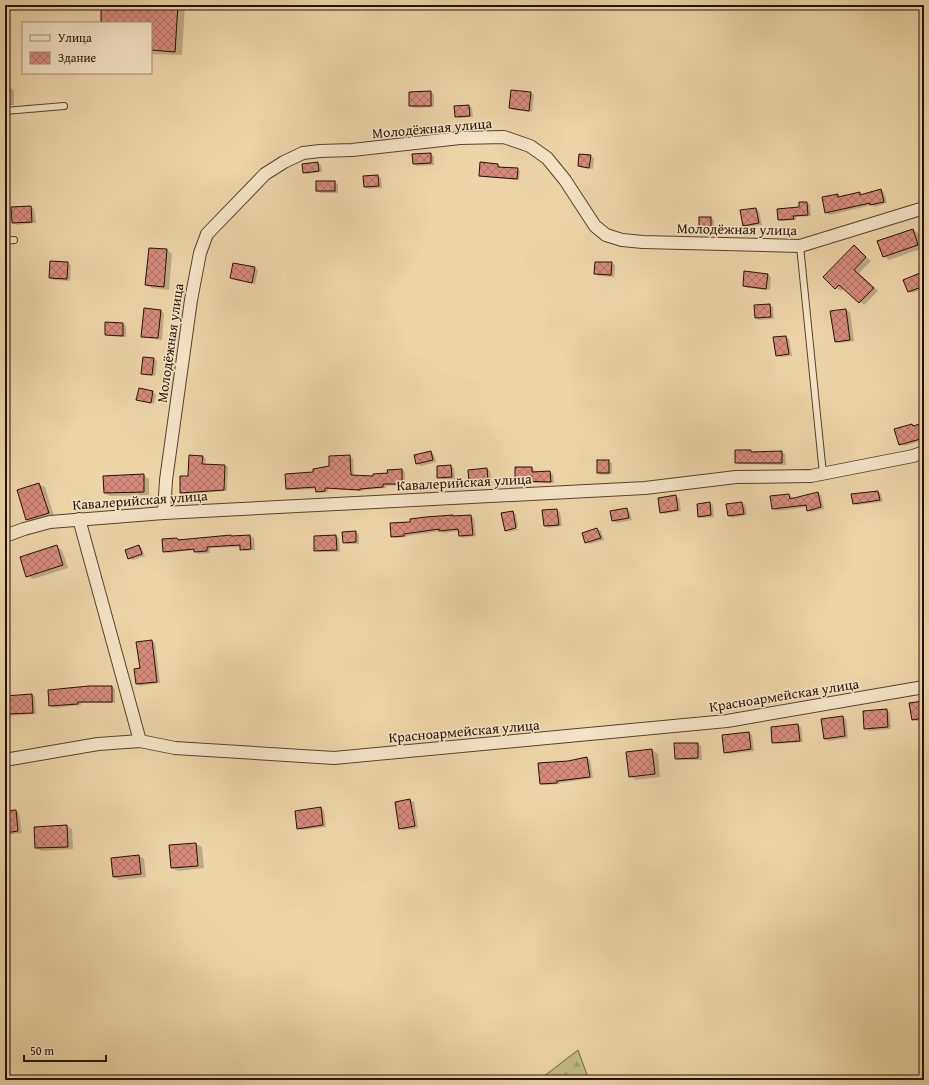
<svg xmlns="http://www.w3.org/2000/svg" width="929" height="1085" viewBox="0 0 929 1085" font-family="'Gentium Book Plus',serif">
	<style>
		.forest { fill: url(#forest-firs); stroke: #736642 }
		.shadow { fill: #0003 }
		.building { fill: url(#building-cross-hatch); stroke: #271002 }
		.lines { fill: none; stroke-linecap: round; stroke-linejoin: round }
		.lane-casing { stroke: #58412b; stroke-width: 8 }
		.street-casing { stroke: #58412b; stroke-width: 14 }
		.lane { stroke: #f3e4c6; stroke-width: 6 }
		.street { stroke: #f3e4c6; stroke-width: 12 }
		.labels { text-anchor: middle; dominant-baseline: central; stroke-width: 3; stroke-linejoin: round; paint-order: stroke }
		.street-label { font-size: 14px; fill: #271002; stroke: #f3e4c6 }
	</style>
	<defs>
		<pattern id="forest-firs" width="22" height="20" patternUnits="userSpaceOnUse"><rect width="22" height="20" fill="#bfbb82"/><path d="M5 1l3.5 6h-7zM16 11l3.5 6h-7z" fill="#a4a06f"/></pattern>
		<pattern id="building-cross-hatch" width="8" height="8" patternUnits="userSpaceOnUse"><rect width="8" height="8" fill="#d78b7c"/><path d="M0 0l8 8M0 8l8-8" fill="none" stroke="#ae7063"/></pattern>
	</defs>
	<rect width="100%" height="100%" fill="#ecd5a7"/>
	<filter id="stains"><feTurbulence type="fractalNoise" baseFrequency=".005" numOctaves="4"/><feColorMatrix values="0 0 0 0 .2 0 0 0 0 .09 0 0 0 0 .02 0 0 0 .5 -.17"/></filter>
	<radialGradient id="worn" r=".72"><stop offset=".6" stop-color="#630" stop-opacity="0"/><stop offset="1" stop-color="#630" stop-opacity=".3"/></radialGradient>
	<!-- forest -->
	<path class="forest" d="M 578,1050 L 589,1080 L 539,1080 Z"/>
	<!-- shadow -->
	<g class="shadow">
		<path d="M 102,5 L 185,5 L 182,55 L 151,54 L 151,23 L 102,23 Z"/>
		<path d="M 5,88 L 10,88 L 14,90 L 14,105 L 5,105 Z"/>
		<path d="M 512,91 L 531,93 L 534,95 L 532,112 L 513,110 L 510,108 Z"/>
		<path d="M 430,92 L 434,94 L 434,107 L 414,108 L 410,106 Z"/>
		<path d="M 469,106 L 472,108 L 473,117 L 459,118 L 456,116 Z"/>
		<path d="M 430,154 L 434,156 L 434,165 L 417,166 L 414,164 Z"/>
		<path d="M 590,156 L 594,158 L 593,169 L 582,168 L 579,166 Z"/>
		<path d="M 318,163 L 321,165 L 322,172 L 307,174 L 304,172 Z"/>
		<path d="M 498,165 L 500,166 L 500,168 L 517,169 L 520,171 L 519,180 L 483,177 L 480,176 Z"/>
		<path d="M 378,176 L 381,178 L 382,188 L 368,189 L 365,187 Z"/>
		<path d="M 334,182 L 338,184 L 338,193 L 320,193 L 317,191 Z"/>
		<path d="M 881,190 L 884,192 L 887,203 L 875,207 L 872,205 L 830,215 L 826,213 L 837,195 L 841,198 L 860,193 L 863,195 Z"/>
		<path d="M 800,203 L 807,203 L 810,204 L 811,216 L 796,217 L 796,220 L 782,221 L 779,220 L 800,207 Z"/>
		<path d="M 31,207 L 34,209 L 36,223 L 17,225 L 13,223 Z"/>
		<path d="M 756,209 L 759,211 L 762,225 L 747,227 L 744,225 Z"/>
		<path d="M 711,218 L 714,220 L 714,233 L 703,233 L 700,231 Z"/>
		<path d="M 913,230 L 918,233 L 923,248 L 889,260 L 884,256 Z"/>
		<path d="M 854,247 L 859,250 L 871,261 L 859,273 L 878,291 L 864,305 L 844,288 L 841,291 L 836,288 L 824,277 Z"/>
		<path d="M 167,250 L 172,254 L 169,290 L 152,288 L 146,285 Z"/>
		<path d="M 68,263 L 71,265 L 70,281 L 54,280 L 50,278 Z"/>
		<path d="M 611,263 L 615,265 L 614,277 L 599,276 L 595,274 Z"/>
		<path d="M 255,268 L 258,270 L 255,284 L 234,280 L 231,278 Z"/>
		<path d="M 920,274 L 924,277 L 924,289 L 912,293 L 909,291 Z"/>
		<path d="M 768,275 L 771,277 L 770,290 L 747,288 L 744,286 Z"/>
		<path d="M 770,305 L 773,307 L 774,319 L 759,320 L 756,318 Z"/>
		<path d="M 846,310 L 850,312 L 854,341 L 839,343 L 836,341 Z"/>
		<path d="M 161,311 L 164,313 L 162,340 L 146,338 L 142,336 Z"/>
		<path d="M 123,324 L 126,326 L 126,337 L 109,336 L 106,334 Z"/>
		<path d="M 786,337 L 789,339 L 792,356 L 780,357 L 777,355 Z"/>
		<path d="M 153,359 L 157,361 L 155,376 L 145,375 L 142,373 Z"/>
		<path d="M 139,389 L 156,394 L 154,404 L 137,399 Z"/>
		<path d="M 924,424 L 924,440 L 904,446 L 900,444 L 912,425 L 915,427 Z"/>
		<path d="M 751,451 L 755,453 L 782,452 L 785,454 L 786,465 L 739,464 L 736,462 Z"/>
		<path d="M 430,452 L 434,454 L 436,462 L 421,466 L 417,464 Z"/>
		<path d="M 349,456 L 353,458 L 354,476 L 374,477 L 402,470 L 405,472 L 405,485 L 386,486 L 386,488 L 363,490 L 363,491 L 328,489 L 328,492 L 320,493 L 317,491 L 317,489 L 290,490 L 287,489 L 314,473 L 330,467 Z"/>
		<path d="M 203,457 L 206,459 L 205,465 L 225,466 L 228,467 L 227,491 L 185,494 L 181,492 L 189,477 Z"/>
		<path d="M 608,461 L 612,463 L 612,474 L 601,475 L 598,473 Z"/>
		<path d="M 450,466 L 454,468 L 455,479 L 442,479 L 438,477 Z"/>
		<path d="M 531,468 L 535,470 L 535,473 L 550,472 L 553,474 L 554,483 L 520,483 L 516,481 Z"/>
		<path d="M 487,469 L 490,471 L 492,483 L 474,485 L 470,483 L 469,471 Z"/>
		<path d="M 143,475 L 149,479 L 149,495 L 110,496 L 105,493 Z"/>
		<path d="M 39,484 L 45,487 L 54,516 L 33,522 L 27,519 Z"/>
		<path d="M 878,492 L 881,494 L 883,502 L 857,505 L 854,503 Z"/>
		<path d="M 818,493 L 821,495 L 824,509 L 811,512 L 808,510 L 807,507 L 776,511 L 773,509 L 789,495 L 793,497 L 793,499 Z"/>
		<path d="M 675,496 L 679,498 L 681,511 L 665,514 L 661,512 Z"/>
		<path d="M 710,503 L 713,505 L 714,517 L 702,518 L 699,516 Z"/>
		<path d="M 741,503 L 745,505 L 747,515 L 732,518 L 729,516 Z"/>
		<path d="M 556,510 L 560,512 L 562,526 L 549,528 L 545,526 Z"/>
		<path d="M 627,510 L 630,512 L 632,520 L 617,523 L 613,521 Z"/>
		<path d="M 512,512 L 516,514 L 518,527 L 507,529 L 507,531 L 505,530 Z"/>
		<path d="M 471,516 L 474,518 L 476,536 L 463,538 L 460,536 L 459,531 L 443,533 L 440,531 L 407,536 L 407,537 L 395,538 L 392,536 L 455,517 Z"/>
		<path d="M 519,529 L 519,530 L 509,532 L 507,531 Z"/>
		<path d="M 597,529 L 601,531 L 604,540 L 590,544 L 586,542 Z"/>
		<path d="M 355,532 L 359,534 L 359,544 L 347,544 L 344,542 Z"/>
		<path d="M 250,536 L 254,538 L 255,550 L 245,551 L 241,549 L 241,547 L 210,548 L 210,553 L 198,554 L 195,550 L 168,553 L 164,551 L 163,540 Z"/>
		<path d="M 336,536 L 339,538 L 340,552 L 319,552 L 315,550 Z"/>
		<path d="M 139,546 L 142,548 L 145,556 L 133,560 L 129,558 Z"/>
		<path d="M 57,547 L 62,550 L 68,568 L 33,579 L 27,576 Z"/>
		<path d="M 151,641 L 155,643 L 160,683 L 140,686 L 137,684 Z"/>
		<path d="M 89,687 L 112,687 L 115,689 L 115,703 L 81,703 L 81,705 L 54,708 L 50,706 Z"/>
		<path d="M 32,695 L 35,697 L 36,714 L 10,716 L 6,714 Z"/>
		<path d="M 924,702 L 924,720 L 916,721 L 913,719 Z"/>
		<path d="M 886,710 L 890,712 L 891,729 L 869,731 L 865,729 Z"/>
		<path d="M 842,717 L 846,719 L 848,738 L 828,741 L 825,739 Z"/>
		<path d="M 798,725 L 801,727 L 803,742 L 776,744 L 773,742 Z"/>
		<path d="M 749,733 L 752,735 L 754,751 L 728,754 L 725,752 Z"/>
		<path d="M 698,744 L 701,746 L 702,760 L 679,760 L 676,758 Z"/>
		<path d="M 652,750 L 658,754 L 660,777 L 635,780 L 630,776 Z"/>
		<path d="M 587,758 L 590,760 L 593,778 L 560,783 L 560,784 L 544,785 L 541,783 L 568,762 Z"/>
		<path d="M 410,800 L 414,802 L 418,828 L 404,830 L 400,828 L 396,803 Z"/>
		<path d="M 321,808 L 324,810 L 326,827 L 302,830 L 298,828 Z"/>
		<path d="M 16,811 L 19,813 L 22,833 L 5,835 L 5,812 Z"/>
		<path d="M 67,826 L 72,829 L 73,849 L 42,851 L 36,848 Z"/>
		<path d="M 196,844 L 202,847 L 204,868 L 178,871 L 172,868 L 170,846 Z"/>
		<path d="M 139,856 L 144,859 L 146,877 L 119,880 L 114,877 Z"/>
	</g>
	<!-- building -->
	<g class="building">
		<path d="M 101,5 L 178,5 L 175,52 L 151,50 L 151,23 L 101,23 Z"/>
		<path d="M 511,90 L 531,92 L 529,111 L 509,108 Z"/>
		<path d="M 431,91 L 431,106 L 409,106 L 409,92 Z"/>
		<path d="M 469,105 L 470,116 L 455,117 L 454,106 Z"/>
		<path d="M 431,153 L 431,163 L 413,164 L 412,154 Z"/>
		<path d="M 579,154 L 591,155 L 589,168 L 578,166 Z"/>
		<path d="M 318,162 L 319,171 L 303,173 L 302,164 Z"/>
		<path d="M 480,162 L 498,164 L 498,167 L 518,168 L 517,179 L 479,176 Z"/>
		<path d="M 378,175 L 379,186 L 364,187 L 363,176 Z"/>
		<rect x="316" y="181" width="19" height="10"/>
		<path d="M 881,189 L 884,202 L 870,205 L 870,203 L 825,213 L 822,197 L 838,194 L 838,197 L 860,192 L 860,195 Z"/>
		<path d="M 799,202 L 807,202 L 808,215 L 793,216 L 794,219 L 778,220 L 777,209 L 799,207 Z"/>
		<path d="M 31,206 L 32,222 L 12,223 L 11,207 Z"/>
		<path d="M 756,208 L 759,223 L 743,226 L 740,210 Z"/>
		<rect x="699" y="217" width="12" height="14"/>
		<path d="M 913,229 L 918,245 L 883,257 L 877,241 Z"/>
		<path d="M 854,245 L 866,257 L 854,270 L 874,288 L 859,303 L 839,285 L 835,289 L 823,277 Z"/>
		<path d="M 149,248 L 167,249 L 164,287 L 145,285 Z"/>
		<path d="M 50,261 L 68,262 L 67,279 L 49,278 Z"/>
		<path d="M 595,262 L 612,262 L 611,275 L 594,274 Z"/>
		<path d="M 233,263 L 255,267 L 252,283 L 230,278 Z"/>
		<path d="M 744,271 L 768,274 L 766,289 L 743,286 Z"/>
		<path d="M 920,273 L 924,286 L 908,292 L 903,280 Z"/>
		<path d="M 770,304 L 771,317 L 755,318 L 754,305 Z"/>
		<path d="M 144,308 L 161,310 L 158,338 L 141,337 Z"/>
		<path d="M 846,309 L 850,340 L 835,342 L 830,311 Z"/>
		<path d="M 105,322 L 123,323 L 123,336 L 105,335 Z"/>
		<path d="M 786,336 L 789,354 L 776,356 L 773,337 Z"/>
		<path d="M 143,357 L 154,358 L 152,375 L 141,374 Z"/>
		<path d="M 139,388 L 153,391 L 151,403 L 136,400 Z"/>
		<path d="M 924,423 L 924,438 L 899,445 L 894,429 L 912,424 L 913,426 Z"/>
		<path d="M 735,450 L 751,450 L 751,452 L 782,451 L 782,463 L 735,463 Z"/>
		<path d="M 431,451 L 433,460 L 416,464 L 414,455 Z"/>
		<path d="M 189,455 L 203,456 L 202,464 L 225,465 L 224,490 L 180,493 L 180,476 L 188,476 Z"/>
		<path d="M 350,455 L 351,475 L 373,476 L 373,474 L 388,473 L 387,470 L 402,469 L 402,484 L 383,484 L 383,487 L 360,489 L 360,490 L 325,488 L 325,491 L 316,492 L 315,487 L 286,489 L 285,474 L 313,472 L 313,469 L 329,466 L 329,456 Z"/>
		<rect x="597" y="460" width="12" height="13"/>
		<path d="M 451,465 L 452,477 L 437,478 L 437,466 Z"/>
		<path d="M 515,467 L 532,467 L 532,472 L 550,471 L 551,482 L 515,481 Z"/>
		<path d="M 487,468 L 488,481 L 469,483 L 468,470 Z"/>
		<path d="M 144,474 L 144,492 L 104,493 L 103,476 Z"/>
		<path d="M 39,483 L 49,513 L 26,520 L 17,490 Z"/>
		<path d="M 878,491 L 880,500 L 853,504 L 851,494 Z"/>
		<path d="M 818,492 L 821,507 L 807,511 L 806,505 L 772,509 L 770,496 L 789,494 L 790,499 Z"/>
		<path d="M 676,495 L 678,510 L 660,513 L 658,498 Z"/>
		<path d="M 710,502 L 711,515 L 698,517 L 697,504 Z"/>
		<path d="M 742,502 L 744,514 L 728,516 L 726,504 Z"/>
		<path d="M 627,508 L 629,518 L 612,521 L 610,511 Z"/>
		<path d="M 557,509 L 559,525 L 544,526 L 542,510 Z"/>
		<path d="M 513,511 L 516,528 L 505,531 L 501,513 Z"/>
		<path d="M 453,515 L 453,516 L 471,515 L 473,535 L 459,536 L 458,529 L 439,531 L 439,529 L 404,534 L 404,536 L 391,537 L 390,523 L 410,522 L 410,519 L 426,517 Z"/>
		<path d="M 597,528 L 601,538 L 585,543 L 582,533 Z"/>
		<path d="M 356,531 L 356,542 L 343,543 L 342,532 Z"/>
		<path d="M 231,535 L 231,536 L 250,535 L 251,549 L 240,550 L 240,545 L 207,547 L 207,551 L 194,552 L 194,549 L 163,552 L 162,539 L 177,538 L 178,540 Z"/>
		<path d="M 336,535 L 337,550 L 314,551 L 314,536 Z"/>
		<path d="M 57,545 L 63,565 L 26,577 L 20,557 Z"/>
		<path d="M 139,545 L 142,554 L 128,559 L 125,550 Z"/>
		<path d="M 152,640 L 157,682 L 136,684 L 134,669 L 140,668 L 136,642 Z"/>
		<path d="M 89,686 L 112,686 L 112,702 L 78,702 L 78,704 L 49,706 L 48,690 Z"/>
		<path d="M 32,694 L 33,713 L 5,714 L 5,696 Z"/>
		<path d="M 924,701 L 924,718 L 912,720 L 909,703 Z"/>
		<path d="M 887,709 L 888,727 L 864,729 L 863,711 Z"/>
		<path d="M 843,716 L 845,736 L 824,739 L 821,719 Z"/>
		<path d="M 798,724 L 800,741 L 772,743 L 771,727 Z"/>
		<path d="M 749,732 L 751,749 L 724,753 L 722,735 Z"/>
		<path d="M 674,743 L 698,743 L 698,758 L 675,759 Z"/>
		<path d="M 652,749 L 655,774 L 629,777 L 626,752 Z"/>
		<path d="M 587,757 L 590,777 L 557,781 L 557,783 L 540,784 L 538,763 L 568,761 Z"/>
		<path d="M 410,799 L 415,826 L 399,829 L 395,802 Z"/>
		<path d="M 321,807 L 323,825 L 297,829 L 295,811 Z"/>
		<path d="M 16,810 L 18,831 L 5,833 L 5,811 Z"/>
		<path d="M 67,825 L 68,847 L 35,848 L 34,827 Z"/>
		<path d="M 196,843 L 198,866 L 171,868 L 169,845 Z"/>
		<path d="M 139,855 L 141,874 L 113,877 L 111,858 Z"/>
	</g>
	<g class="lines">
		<defs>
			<g id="lane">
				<path d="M 5,111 L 64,106"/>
				<path d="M 5,241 L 14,240"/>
				<path d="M 800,246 L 823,474"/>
			</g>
			<g id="street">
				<path d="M 164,513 L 166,480 L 191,300 L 200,253 L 207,234 L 265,174 L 284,162 L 303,153 L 320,151 L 352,150 L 460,138 L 504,137 L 530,146 L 547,158 L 565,180 L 595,226 L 606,235 L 622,240 L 643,242 L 800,246 L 924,208"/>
				<path d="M 79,519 L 140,741"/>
				<path d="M 5,536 L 24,529 L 50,522 L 164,513 L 645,488 L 736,477 L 811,476 L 913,456 L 924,452"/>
				<path d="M 5,760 L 98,744 L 140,741 L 175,748 L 334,758 L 727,721 L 924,687"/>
			</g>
		</defs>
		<!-- lane casing -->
		<use href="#lane" class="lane-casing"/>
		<!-- street casing -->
		<use href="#street" class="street-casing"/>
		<!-- lane -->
		<use href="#lane" class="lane"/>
		<!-- street -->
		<use href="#street" class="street"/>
	</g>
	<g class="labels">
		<!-- street labels -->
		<g class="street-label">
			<text transform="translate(432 128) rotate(-5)">Молодёжная улица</text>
			<text transform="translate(737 229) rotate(1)">Молодёжная улица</text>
			<text transform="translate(170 343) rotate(-82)">Молодёжная улица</text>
			<text transform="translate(464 482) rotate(-3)">Кавалерийская улица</text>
			<text transform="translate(140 500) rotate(-4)">Кавалерийская улица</text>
			<text transform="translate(784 695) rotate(-9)">Красноармейская улица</text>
			<text transform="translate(464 731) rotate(-5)">Красноармейская улица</text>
		</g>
	</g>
	<!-- margin -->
	<rect width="929" height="1085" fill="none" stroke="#ecd5a7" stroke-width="20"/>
	<rect x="6" y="6" width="917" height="1073" fill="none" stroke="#271002" stroke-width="2"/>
	<rect x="10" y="10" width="909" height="1065" fill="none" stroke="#271002"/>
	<!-- legend -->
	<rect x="22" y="22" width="130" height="52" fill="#f3e4c6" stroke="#a18f78"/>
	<rect x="30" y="35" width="20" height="6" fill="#f3e4c6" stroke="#a18f78"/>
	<text x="58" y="42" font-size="12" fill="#271002">Улица</text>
	<rect x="30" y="52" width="20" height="12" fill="url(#building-cross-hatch)" stroke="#a18f78"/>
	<text x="58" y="62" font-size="12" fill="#271002">Здание</text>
	<!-- scale -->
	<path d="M24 1055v6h82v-6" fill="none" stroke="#271002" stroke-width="2"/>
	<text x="30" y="1055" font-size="12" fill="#271002" stroke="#f3e4c6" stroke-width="3" paint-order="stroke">50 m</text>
	<rect width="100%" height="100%" filter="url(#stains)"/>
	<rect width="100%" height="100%" fill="url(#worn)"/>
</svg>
